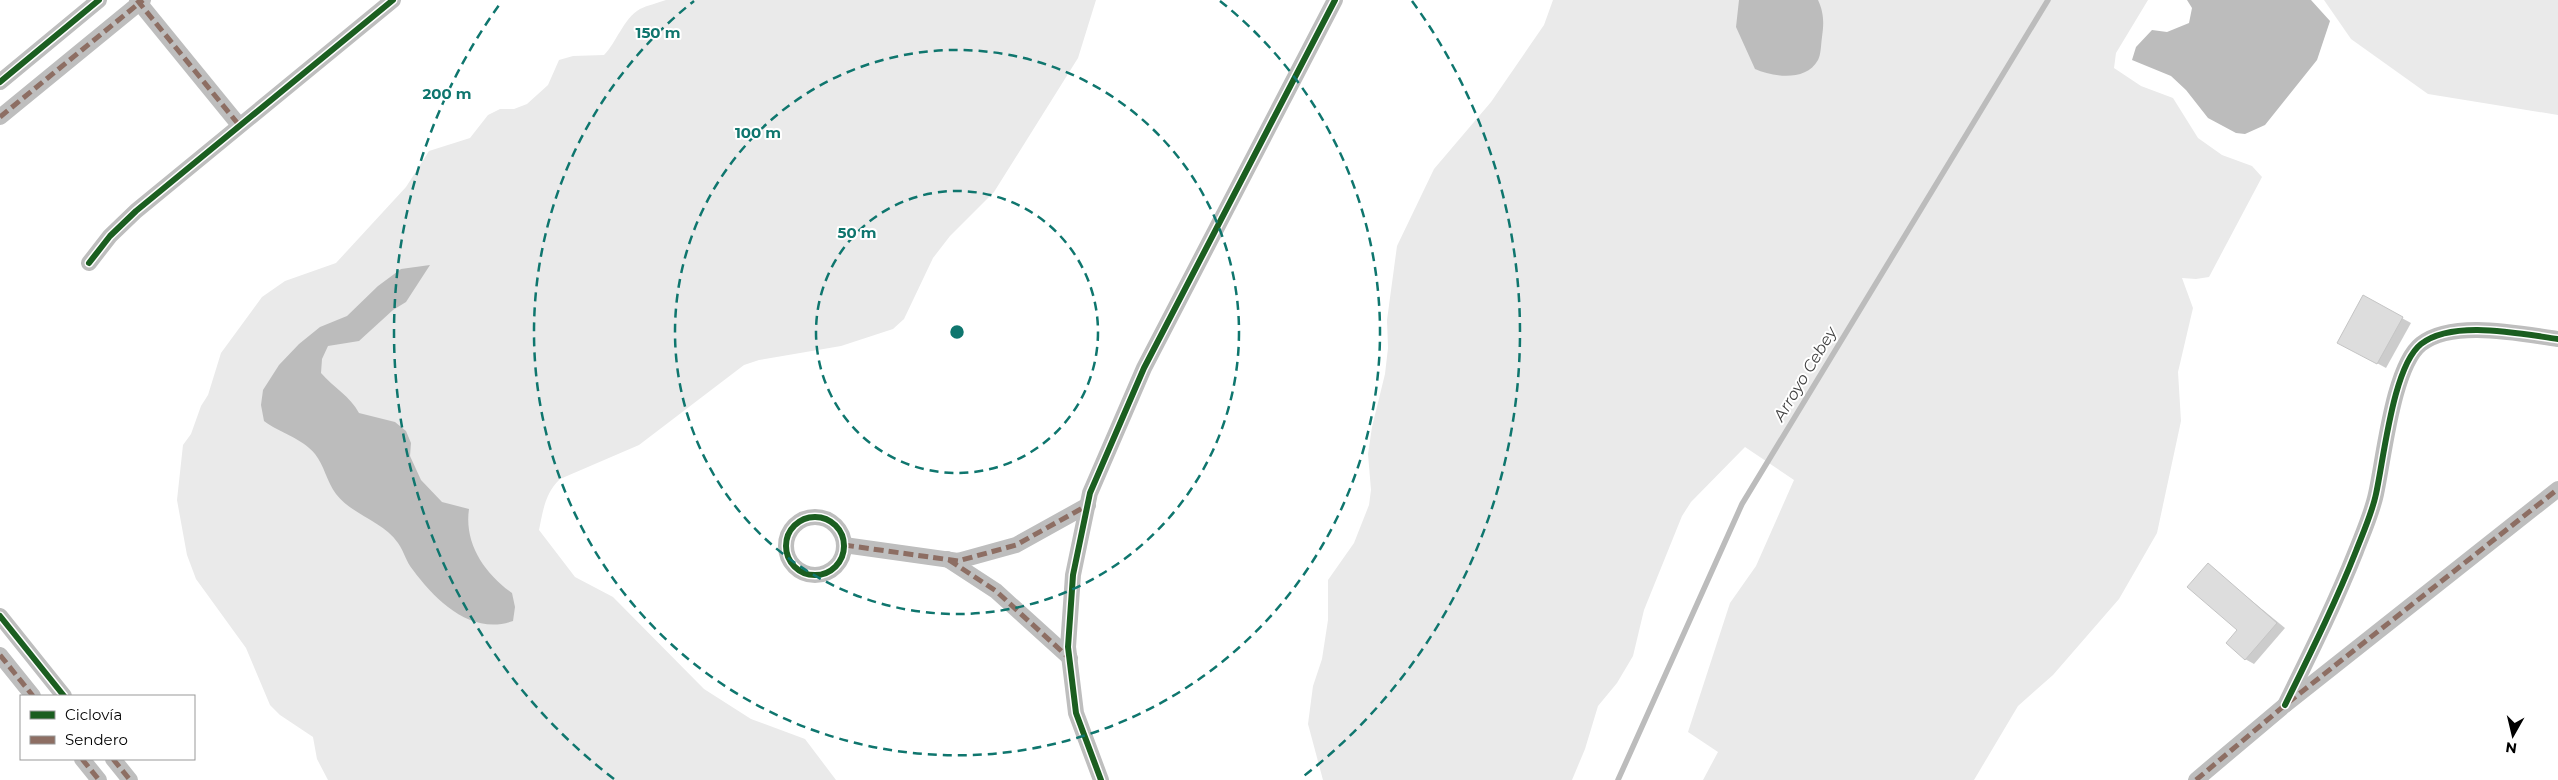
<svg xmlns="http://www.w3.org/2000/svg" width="2558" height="780" viewBox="0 0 2558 780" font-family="Montserrat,sans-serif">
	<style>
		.green { fill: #eaeaea }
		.water { fill: #bcbcbc }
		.shadow { fill: #0003 }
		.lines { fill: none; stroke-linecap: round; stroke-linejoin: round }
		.stream { stroke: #bcbcbc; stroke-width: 5.5 }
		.building { fill: #ddd; stroke: #c5c5c5 }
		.minor { stroke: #bebebe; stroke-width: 16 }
		.quiet { stroke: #8d6e63; stroke-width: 5; stroke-dasharray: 10 5; stroke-linecap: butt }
		.cycleway-casing { stroke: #fff; stroke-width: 9 }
		.cycleway { stroke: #1b5e20; stroke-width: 6 }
		.ring { fill: none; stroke: #0f766e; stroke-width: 2.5; stroke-dasharray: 9 6 }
		.labels { text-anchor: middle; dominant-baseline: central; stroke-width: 4; stroke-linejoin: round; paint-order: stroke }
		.water-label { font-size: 16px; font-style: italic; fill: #414141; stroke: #fff }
		.centre { fill: #0f766e; stroke: #fff; stroke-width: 2.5 }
		.ring-label { font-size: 15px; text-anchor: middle; font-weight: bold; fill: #0f766e; stroke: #fff; stroke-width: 4; stroke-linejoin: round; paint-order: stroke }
	</style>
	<rect width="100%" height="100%" fill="#fff"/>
	<!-- green -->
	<g class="green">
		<path d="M 666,0 L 1096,0 L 1078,58 L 994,192 L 950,236 L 933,258 L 904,319 L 893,329 L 841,346 L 759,360 L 744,365 L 639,445 L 560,479 C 545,493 543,511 539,530 L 575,577 L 613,597 L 704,689 L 751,719 L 805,739 L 836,780 L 328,780 L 317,759 L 313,737 L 280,715 L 270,705 L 246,648 L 196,579 L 187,555 L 177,500 L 183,445 L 191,434 L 201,406 L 208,395 L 221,353 L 262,297 L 285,281 L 336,263 L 406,187 L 429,151 L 470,138 L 488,115 L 500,109 L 514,109 L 527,104 L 548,85 L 559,60 L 573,56 L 604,55 C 617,42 623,19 640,9 C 648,5 658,3 666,0 Z"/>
		<path d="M 1553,0 L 2148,0 L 2116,53 L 2114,68 L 2141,86 L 2173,98 L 2198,138 L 2222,155 L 2252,166 L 2262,177 L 2209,277 L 2196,279 L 2182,278 L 2193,308 L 2178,372 L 2181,421 L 2157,533 L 2119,599 L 2053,675 L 2018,706 L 1974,780 L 1703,780 L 1718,752 L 1688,732 L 1730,603 L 1756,566 L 1794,480 L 1745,447 L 1691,502 L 1682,516 L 1644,610 L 1633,656 L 1617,683 L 1598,706 L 1585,749 L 1572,780 L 1323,780 L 1308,724 L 1313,686 L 1322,659 L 1328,620 L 1328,580 L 1354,543 L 1369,505 L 1371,490 L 1368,454 L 1372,427 L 1385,374 L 1388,348 L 1387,320 L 1397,246 L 1434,169 L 1491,102 L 1544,25 Z"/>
		<path d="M 2324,0 L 2558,0 L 2558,115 L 2428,94 L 2351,39 Z"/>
	</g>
	<!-- water -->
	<g class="water">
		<path d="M 1739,0 L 1818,0 C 1824,13 1824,23 1822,37 C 1821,44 1821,55 1818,60 C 1806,82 1773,77 1755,69 L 1736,27 Z"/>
		<path d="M 2187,0 L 2311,0 L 2330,21 L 2317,60 L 2265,125 L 2245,134 L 2236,133 L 2208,118 L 2186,90 L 2171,76 L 2132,60 L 2136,47 L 2152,30 L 2167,32 L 2189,23 L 2192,8 Z"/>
		<path d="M 430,265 L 406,302 L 393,310 L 359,341 L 328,346 L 322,359 L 321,373 C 334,388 350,396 359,413 L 395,422 L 406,431 L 411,443 L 410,456 L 421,480 L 442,502 L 469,509 C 464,543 484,573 512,593 L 515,607 L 513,621 C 472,636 436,601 413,570 C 406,562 404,551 398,543 C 383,521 352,515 336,494 C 327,482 324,465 315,454 C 302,438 280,433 264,421 L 261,405 L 263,390 L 279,365 L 299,344 L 320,327 L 347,316 L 378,286 L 401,269 Z"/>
	</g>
	<!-- shadow -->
	<g class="shadow">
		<path d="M 2363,297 L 2411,323 L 2386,368 L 2338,342 Z"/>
		<path d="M 2208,565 L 2285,628 L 2254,664 L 2245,659 L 2239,630 Z"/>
	</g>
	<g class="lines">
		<!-- stream -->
		<path class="stream" d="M 1618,780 L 1742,504 L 2048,0"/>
	</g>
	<!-- building -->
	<g class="building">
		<path d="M 2363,295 L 2403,317 L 2377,364 L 2337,343 Z"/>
		<path d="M 2208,563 L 2277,623 L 2245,660 L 2226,643 L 2237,630 L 2187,587 Z"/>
	</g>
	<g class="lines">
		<!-- minor -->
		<g class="minor">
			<path d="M 137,0 L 239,125"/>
			<path d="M 0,82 L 99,0"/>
			<path d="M 0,117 L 143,0"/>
			<path d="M 89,263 L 110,236 L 136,211 L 393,0"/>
			<circle cx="815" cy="546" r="29"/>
			<path d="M 844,545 L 958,561 L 1016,545 L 1088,505"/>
			<path d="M 947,559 L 996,591 L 1070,658"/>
			<path d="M 0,616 L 64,696"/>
			<path d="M 0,655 L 33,696"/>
			<path d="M 2285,705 C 2310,654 2335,604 2356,551 C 2363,533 2372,513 2376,494 C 2384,458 2393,366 2421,344 C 2453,319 2521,334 2558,339"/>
			<path d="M 82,759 L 99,780"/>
			<path d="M 113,759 L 130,780"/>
			<path d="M 1101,780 L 1076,713 L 1068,647 L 1073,575 L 1090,493 L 1144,368 L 1335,0"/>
			<path d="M 2196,780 L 2285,705 L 2558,489"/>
		</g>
		<!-- quiet -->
		<g class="quiet">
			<path d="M 137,0 L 239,125"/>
			<path d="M 0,117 L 143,0"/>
			<path d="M 844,545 L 958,561 L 1016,545 L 1088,505"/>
			<path d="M 949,560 L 996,591 L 1069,658"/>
			<path d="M 0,655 L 33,696"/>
			<path d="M 82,759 L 99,780"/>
			<path d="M 113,759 L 130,780"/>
			<path d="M 2196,780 L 2285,705 L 2558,489"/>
		</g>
		<defs>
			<g id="cycleway">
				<path d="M 0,82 L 99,0"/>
				<path d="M 89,263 L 110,236 L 136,211 L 393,0"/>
				<circle cx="815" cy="546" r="29"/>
				<path d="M 0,616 L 64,696"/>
				<path d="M 2285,705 C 2310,654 2335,604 2356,551 C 2363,533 2372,513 2376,494 C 2384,458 2393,366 2421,344 C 2453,319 2521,334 2558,339"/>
				<path d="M 1101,780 L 1076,713 L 1068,647 L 1073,575 L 1090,493 L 1144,368 L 1335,0"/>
			</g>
		</defs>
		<!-- cycleway casing -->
		<use href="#cycleway" class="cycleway-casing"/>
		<!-- cycleway -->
		<use href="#cycleway" class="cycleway"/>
	</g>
	<!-- distance rings -->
	<g class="ring">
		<circle cx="957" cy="332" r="141"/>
		<circle cx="957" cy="332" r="282"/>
		<path d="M1220 1A423 423 0 1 1 694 1"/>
		<path d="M614 779A563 563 0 0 1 502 1M1412 1A563 563 0 0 1 1300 779"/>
	</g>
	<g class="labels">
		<!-- water labels -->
		<g class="water-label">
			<text transform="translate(1805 374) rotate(-59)">Arroyo Cebey</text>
		</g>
	</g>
	<circle cx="957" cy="332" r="8" class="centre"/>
	<g class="ring-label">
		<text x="658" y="38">150 m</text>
		<text x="447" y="99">200 m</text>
		<text x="758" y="138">100 m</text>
		<text x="857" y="238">50 m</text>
	</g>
	<!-- legend -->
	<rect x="20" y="695" width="175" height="65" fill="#ffffff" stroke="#999999"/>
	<rect x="30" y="711" width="25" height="8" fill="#1b5e20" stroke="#999999"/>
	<text x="65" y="720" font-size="15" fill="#000000">Ciclovía</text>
	<rect x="30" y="736" width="25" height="8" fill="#8d6e63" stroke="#999999"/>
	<text x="65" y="745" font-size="15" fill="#000000">Sendero</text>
	<!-- north arrow -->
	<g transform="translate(2513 735) rotate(188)" stroke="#ffffff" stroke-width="4" paint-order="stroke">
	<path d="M0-4L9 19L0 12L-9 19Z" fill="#000000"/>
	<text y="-8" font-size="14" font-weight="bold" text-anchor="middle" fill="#000000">N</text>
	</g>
</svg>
